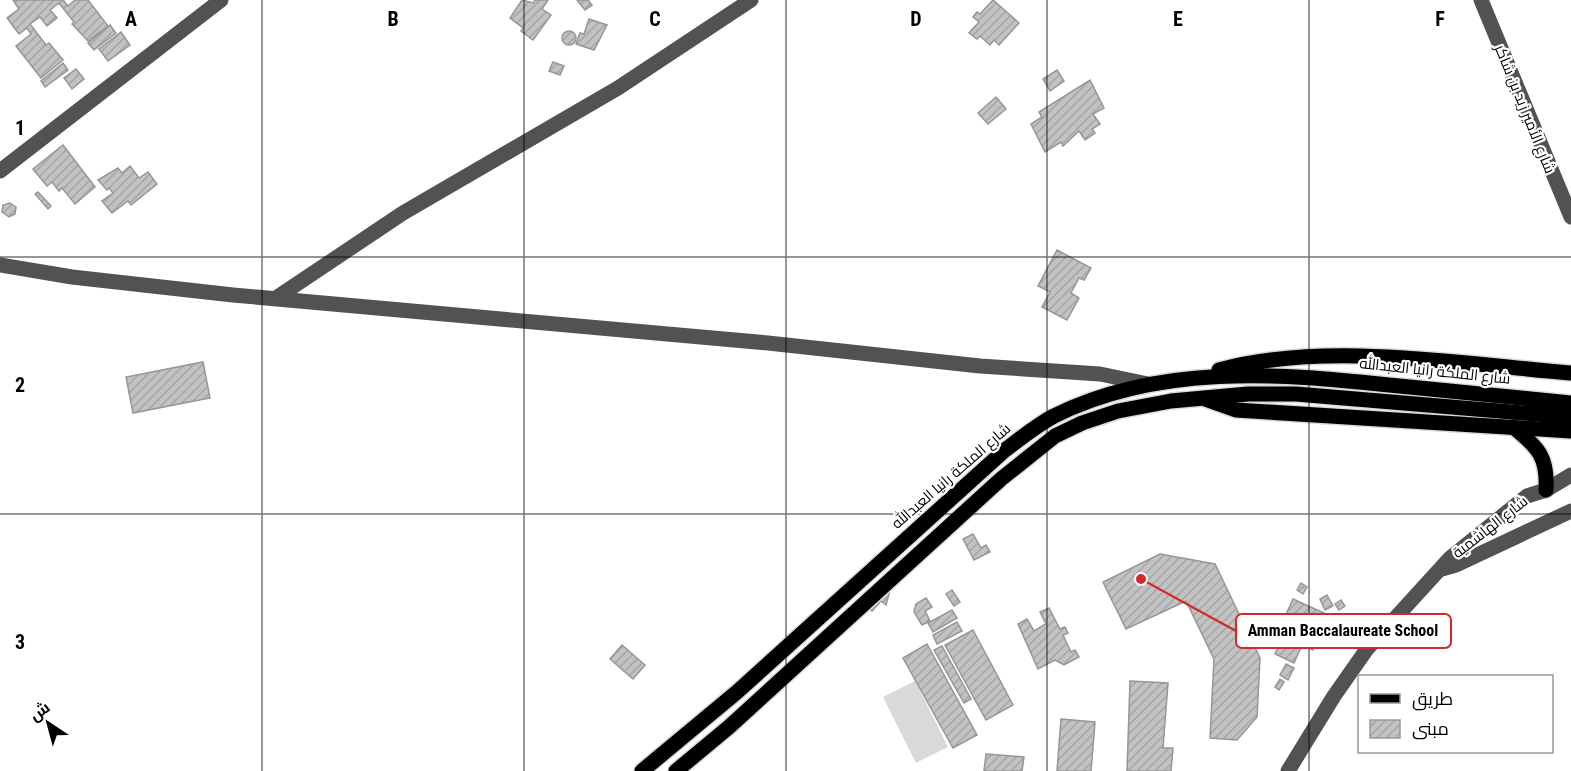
<svg xmlns="http://www.w3.org/2000/svg" width="1571" height="771" viewBox="0 0 1571 771" font-family="'Roboto Condensed',Cairo,sans-serif">
	<style>
		.garden { fill: #d9d9d9 }
		.building { fill: url(#building-hatch); stroke: #969696; stroke-width: 1.5 }
		.lines { fill: none; stroke-linecap: round; stroke-linejoin: round }
		.major-casing { stroke: #dbdbdb; stroke-width: 18 }
		.minor { stroke: #525252; stroke-width: 15 }
		.major { stroke: #000; stroke-width: 15 }
		.grid { fill: none; stroke: #000; stroke-width: 1.5; stroke-opacity: 0.55 }
		.labels { text-anchor: middle; dominant-baseline: central; stroke-width: 4.5; stroke-linejoin: round; paint-order: stroke }
		.street-label { font-size: 15px; fill: #000; stroke: #fff }
		.grid-label { font-size: 20px; text-anchor: middle; font-weight: bold; fill: #000; stroke: #fff; stroke-width: 4.5; stroke-linejoin: round; paint-order: stroke }
		.leader { fill: none; stroke: #d62828; stroke-width: 2 }
		.callout-dot { fill: #d62828; stroke: #fff; stroke-width: 2 }
		.callout { fill: #fff; stroke: #d62828; stroke-width: 2 }
		.callout-label { font-size: 16px; text-anchor: middle; font-weight: bold; fill: #000 }
	</style>
	<defs>
		<pattern id="building-hatch" width="6" height="6" patternUnits="userSpaceOnUse" patternTransform="scale(1.5)"><rect width="6" height="6" fill="#c2c2c2"/><path d="M-1 1l2-2M0 6l6-6M5 7l2-2" fill="none" stroke="#a5a5a5"/></pattern>
	</defs>
	<rect width="100%" height="100%" fill="#fff"/>
	<!-- garden -->
	<path class="garden" d="M 915,681 L 948,747 L 916,763 L 883,697 Z"/>
	<!-- building -->
	<g class="building">
		<path d="M 63,0 L 68,6 L 75,0 L 88,0 L 108,26 L 88,41 L 72,24 L 74,22 L 59,3 L 50,10 L 57,18 L 47,26 L 40,17 L 30,24 L 46,45 L 49,43 L 63,60 L 41,78 L 16,46 L 31,34 L 27,28 L 19,34 L 7,18 L 19,9 L 13,0 Z"/>
		<path d="M 522,0 L 533,3 L 535,0 L 548,0 L 542,9 L 551,15 L 533,40 L 521,31 L 523,28 L 510,18 Z"/>
		<path d="M 577,0 L 588,0 L 592,5 L 585,10 Z"/>
		<path d="M 993,0 L 1019,23 L 999,45 L 994,40 L 990,45 L 980,36 L 977,39 L 969,33 L 979,22 L 973,17 L 977,12 L 980,14 Z"/>
		<path d="M 589,19 L 607,25 L 594,50 L 576,44 L 580,33 L 584,34 Z"/>
		<path d="M 110,25 L 116,33 L 94,50 L 88,43 Z"/>
		<circle cx="569" cy="38" r="7"/>
		<path d="M 121,32 L 130,45 L 108,61 L 99,49 Z"/>
		<path d="M 553,62 L 564,66 L 560,75 L 549,71 Z"/>
		<path d="M 63,63 L 68,70 L 45,87 L 41,81 Z"/>
		<path d="M 76,69 L 84,79 L 72,89 L 64,78 Z"/>
		<path d="M 1057,70 L 1064,81 L 1050,91 L 1043,79 Z"/>
		<path d="M 1090,80 L 1104,108 L 1093,114 L 1100,124 L 1092,129 L 1095,133 L 1085,140 L 1079,131 L 1063,146 L 1061,142 L 1045,152 L 1031,124 L 1042,117 L 1039,112 Z"/>
		<path d="M 996,97 L 1006,109 L 988,124 L 978,113 Z"/>
		<path d="M 63,145 L 95,187 L 75,204 L 62,188 L 59,191 L 52,182 L 47,186 L 33,169 Z"/>
		<path d="M 130,166 L 139,178 L 148,172 L 157,184 L 131,205 L 128,201 L 112,213 L 102,201 L 113,193 L 109,188 L 107,190 L 98,180 L 118,168 L 122,173 Z"/>
		<path d="M 38,192 L 51,206 L 48,209 L 35,194 Z"/>
		<path d="M 10,203 L 16,207 L 15,214 L 9,217 L 2,212 L 3,205 Z"/>
		<path d="M 1057,250 L 1091,268 L 1084,280 L 1079,278 L 1071,293 L 1079,298 L 1067,320 L 1042,307 L 1050,292 L 1038,286 Z"/>
		<path d="M 203,362 L 210,398 L 133,413 L 126,377 Z"/>
		<path d="M 973,534 L 981,548 L 986,545 L 990,552 L 974,560 L 963,539 Z"/>
		<path d="M 1160,554 L 1215,564 L 1260,658 L 1257,717 L 1237,740 L 1210,738 L 1214,659 L 1186,601 L 1126,629 L 1103,582 Z"/>
		<path d="M 893,579 L 886,605 L 881,601 L 872,611 L 864,602 Z"/>
		<path d="M 1301,583 L 1307,587 L 1303,594 L 1297,590 Z"/>
		<path d="M 952,590 L 960,602 L 954,606 L 946,594 Z"/>
		<path d="M 1327,595 L 1333,606 L 1325,610 L 1320,599 Z"/>
		<path d="M 926,598 L 932,607 L 925,611 L 930,621 L 922,625 L 914,612 L 916,604 Z"/>
		<path d="M 1293,599 L 1328,615 L 1313,650 L 1302,645 L 1294,663 L 1275,654 L 1286,630 L 1280,628 Z"/>
		<path d="M 1341,600 L 1345,606 L 1339,610 L 1335,604 Z"/>
		<path d="M 1049,608 L 1060,629 L 1065,627 L 1068,633 L 1063,635 L 1071,652 L 1075,650 L 1079,657 L 1064,665 L 1055,660 L 1038,669 L 1018,624 L 1027,619 L 1034,631 L 1046,624 L 1040,612 Z"/>
		<path d="M 952,610 L 957,618 L 933,632 L 928,623 Z"/>
		<path d="M 957,622 L 962,631 L 937,644 L 933,635 Z"/>
		<path d="M 973,630 L 1013,705 L 986,720 L 945,645 Z"/>
		<path d="M 927,644 L 977,735 L 953,748 L 903,658 Z"/>
		<path d="M 622,645 L 645,665 L 633,679 L 610,659 Z"/>
		<path d="M 942,646 L 971,699 L 964,703 L 934,650 Z"/>
		<path d="M 1286,664 L 1294,668 L 1288,680 L 1280,675 Z"/>
		<path d="M 1280,679 L 1284,682 L 1279,690 L 1275,687 Z"/>
		<path d="M 1130,681 L 1168,683 L 1163,748 L 1173,748 L 1171,771 L 1127,771 Z"/>
		<path d="M 1061,719 L 1095,722 L 1091,771 L 1057,771 Z"/>
		<path d="M 986,754 L 1024,757 L 1022,771 L 984,771 Z"/>
	</g>
	<g class="lines">
		<defs>
			<g id="major">
				<path d="M 1219,370 C 1325,341 1462,364 1571,373"/>
				<path d="M 1205,399 L 1236,410 L 1571,431"/>
				<path d="M 1513,427 C 1538,447 1548,457 1546,490"/>
				<path d="M 642,771 L 737,692 L 1005,450 C 1021,438 1037,425 1054,416 C 1158,364 1278,373 1389,385 C 1450,391 1511,397 1571,403"/>
				<path d="M 676,771 L 729,727 L 1001,479 L 1055,436 L 1082,423 L 1118,411 L 1171,401 L 1248,394 L 1296,394 L 1571,417"/>
			</g>
		</defs>
		<!-- major casing -->
		<use href="#major" class="major-casing"/>
		<!-- minor -->
		<g class="minor">
			<path d="M 1481,0 L 1571,217"/>
			<path d="M 0,171 L 221,0"/>
			<path d="M 0,265 L 72,277 L 233,295 L 768,343 L 980,366 L 1100,374 L 1148,384"/>
			<path d="M 276,298 L 403,213 L 618,88 L 751,0"/>
			<path d="M 1442,569 L 1456,565 L 1571,511"/>
			<path d="M 1288,771 L 1334,696 L 1367,649 L 1450,558 L 1527,496 L 1546,490 L 1571,475"/>
		</g>
		<!-- major -->
		<use href="#major" class="major"/>
	</g>
	<!-- grid -->
	<path class="grid" d="M 262,0 L 262,771M 524,0 L 524,771M 786,0 L 786,771M 1047,0 L 1047,771M 1309,0 L 1309,771M 0,257 L 1571,257M 0,514 L 1571,514"/>
	<g class="labels">
		<!-- street labels -->
		<g class="street-label">
			<text transform="translate(1525 109) rotate(68)">شارع الأمير زيد بن شاكر</text>
			<text transform="translate(1435 371) rotate(6)">شارع الملكة رانيا العبدالله</text>
			<text transform="translate(951 476) rotate(-41)">شارع الملكة رانيا العبدالله</text>
			<text transform="translate(1490 527) rotate(-38)">شارع الهاشمية</text>
		</g>
	</g>
	<g class="grid-label">
		<text x="131" y="26">A</text>
		<text x="393" y="26">B</text>
		<text x="655" y="26">C</text>
		<text x="916" y="26">D</text>
		<text x="1178" y="26">E</text>
		<text x="1440" y="26">F</text>
		<text x="20" y="135">1</text>
		<text x="20" y="392">2</text>
		<text x="20" y="649">3</text>
	</g>
	<!-- callouts -->
	<path class="leader" d="M1141 579L1236 631"/>
	<circle class="callout-dot" cx="1141" cy="579" r="6"/>
	<rect class="callout" x="1236" y="614" width="215" height="34" rx="6"/>
	<g class="callout-label">
		<text x="1343" y="636">Amman Baccalaureate School</text>
	</g>
	<!-- legend -->
	<rect x="1358" y="675" width="195" height="78" fill="#ffffff" stroke="#999999" stroke-width="1.5"/>
	<rect x="1370" y="694" width="30" height="9" fill="#000000" stroke="#999999" stroke-width="1.5"/>
	<text x="1412" y="705" font-size="18" fill="#000000">طريق</text>
	<rect x="1370" y="720" width="30" height="18" fill="url(#building-hatch)" stroke="#999999" stroke-width="1.5"/>
	<text x="1412" y="735" font-size="18" fill="#000000">مبنى</text>
	<!-- north arrow -->
	<g transform="translate(48 723) rotate(324)" stroke="#ffffff" stroke-width="4.5" paint-order="stroke">
	<path d="M0-4.5L10 22L0 15L-10 22Z" fill="#000000"/>
	<text y="-9" font-size="16" font-weight="bold" text-anchor="middle" fill="#000000">ش</text>
	</g>
</svg>
